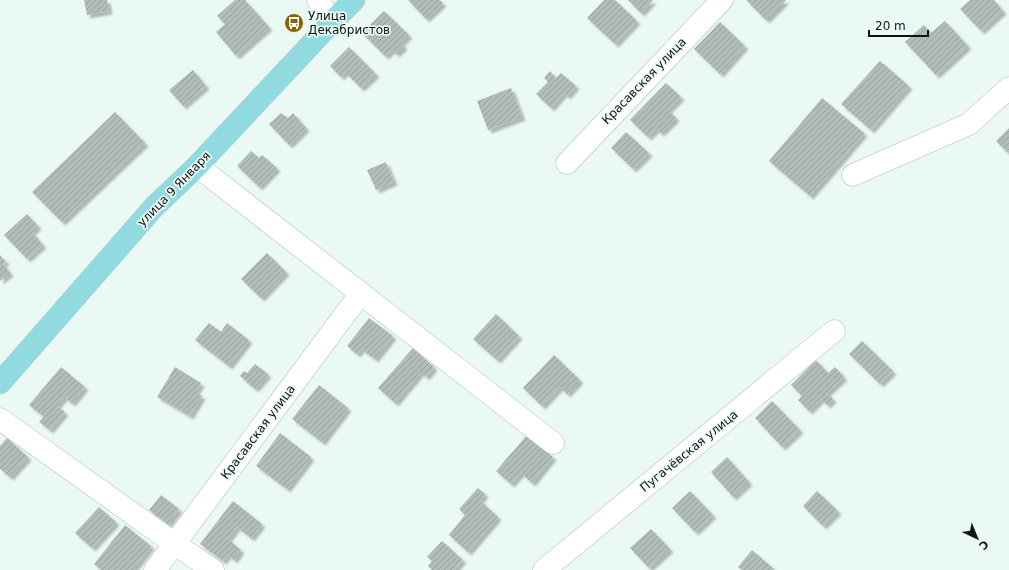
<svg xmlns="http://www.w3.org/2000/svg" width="1009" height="570" viewBox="0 0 1009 570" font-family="'DejaVu Sans',sans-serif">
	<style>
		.building { fill: url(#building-hatch); filter: url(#shadow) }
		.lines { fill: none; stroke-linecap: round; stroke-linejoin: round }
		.minor-casing { stroke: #afbcb9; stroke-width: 23 }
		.major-casing { stroke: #d4d5d5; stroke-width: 23 }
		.minor { stroke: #fff; stroke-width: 22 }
		.major { stroke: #91dae0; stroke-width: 22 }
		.labels { text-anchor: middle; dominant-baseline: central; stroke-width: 3.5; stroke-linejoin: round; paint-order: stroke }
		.poi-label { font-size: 12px; fill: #0f1413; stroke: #ebf9f5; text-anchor: start }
		.street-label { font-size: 12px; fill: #0f1413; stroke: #ebf9f5 }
	</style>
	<defs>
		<pattern id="building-hatch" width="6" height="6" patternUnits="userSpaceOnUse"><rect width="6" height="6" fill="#b2bdb7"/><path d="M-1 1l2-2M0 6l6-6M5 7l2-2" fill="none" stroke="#98a29c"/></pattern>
		<filter id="shadow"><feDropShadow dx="3.5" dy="3.5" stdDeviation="1" flood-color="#0004"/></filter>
	</defs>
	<rect width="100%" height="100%" fill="#ebf9f5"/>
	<!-- building -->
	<g class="building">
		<path d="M 84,0 L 107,0 L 109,11 L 87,15 Z"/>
		<path d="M 235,0 L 245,0 L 269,27 L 236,56 L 216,32 L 225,24 L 217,16 Z"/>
		<path d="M 408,0 L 440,0 L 443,3 L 426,19 Z"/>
		<path d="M 604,0 L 615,0 L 637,21 L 615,44 L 587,18 Z"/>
		<path d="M 628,0 L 653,0 L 641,13 Z"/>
		<path d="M 746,0 L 786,0 L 766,20 Z"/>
		<path d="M 970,0 L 994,0 L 1003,11 L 981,31 L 960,9 Z"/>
		<path d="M 384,11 L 409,35 L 401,43 L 404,46 L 396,54 L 392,50 L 385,56 L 362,33 Z"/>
		<path d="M 945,21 L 968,46 L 936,75 L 905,42 L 924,25 L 931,33 Z"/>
		<path d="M 720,22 L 745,46 L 720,74 L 694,49 Z"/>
		<path d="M 349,47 L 376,74 L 361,88 L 345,72 L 341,77 L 330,66 Z"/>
		<path d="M 880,61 L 909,86 L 871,130 L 841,104 Z"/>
		<path d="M 193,70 L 206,86 L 183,106 L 169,90 Z"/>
		<path d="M 550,71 L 556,78 L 561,73 L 576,86 L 567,96 L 564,93 L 551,108 L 536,94 L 548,82 L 544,78 Z"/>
		<path d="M 666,83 L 681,97 L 668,110 L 676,118 L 661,133 L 656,129 L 648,137 L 630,120 Z"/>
		<path d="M 511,88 L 522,117 L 488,130 L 477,101 Z"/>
		<path d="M 822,98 L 864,133 L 810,196 L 769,161 Z"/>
		<path d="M 115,112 L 145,143 L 62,222 L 32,192 Z"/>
		<path d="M 281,113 L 288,118 L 293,113 L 306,128 L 289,145 L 269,124 Z"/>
		<path d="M 1009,128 L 1009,150 L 1007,152 L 996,141 Z"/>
		<path d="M 626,132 L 649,153 L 633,169 L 611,148 Z"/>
		<path d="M 251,151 L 259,158 L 262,155 L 277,168 L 259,187 L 237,166 Z"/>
		<path d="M 386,162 L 394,182 L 376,190 L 367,170 Z"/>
		<path d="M 27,214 L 38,226 L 32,232 L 43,245 L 27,259 L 4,235 Z"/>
		<path d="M 267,253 L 286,272 L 261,298 L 241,279 Z"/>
		<path d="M 0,255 L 6,262 L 3,264 L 10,273 L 0,281 Z"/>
		<path d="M 496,314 L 519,336 L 497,360 L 473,339 Z"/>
		<path d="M 369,318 L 393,336 L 375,359 L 361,349 L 357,354 L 347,346 Z"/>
		<path d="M 209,323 L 221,332 L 227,323 L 249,340 L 229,366 L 195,340 Z"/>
		<path d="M 862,341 L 893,371 L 880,384 L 849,354 Z"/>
		<path d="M 413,348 L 434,367 L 426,377 L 421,372 L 395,403 L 378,388 Z"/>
		<path d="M 554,355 L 580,380 L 567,394 L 560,387 L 542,406 L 523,388 Z"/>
		<path d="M 816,360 L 828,373 L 835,367 L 844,377 L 827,393 L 833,399 L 827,405 L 821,399 L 809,411 L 798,400 L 802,396 L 791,385 Z"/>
		<path d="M 255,364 L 268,374 L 255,389 L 240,376 L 244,371 L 247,373 Z"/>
		<path d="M 61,367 L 85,387 L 72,403 L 64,397 L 57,406 L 65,412 L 50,430 L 39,422 L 44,417 L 29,405 Z"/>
		<path d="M 175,367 L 201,383 L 196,392 L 202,396 L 190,416 L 157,397 Z"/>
		<path d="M 319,385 L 348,408 L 322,442 L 292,419 Z"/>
		<path d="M 772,401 L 800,430 L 782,447 L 755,418 Z"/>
		<path d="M 280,433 L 311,457 L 287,489 L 256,466 Z"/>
		<path d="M 527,435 L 553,457 L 532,483 L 521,473 L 511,484 L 496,471 Z"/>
		<path d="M 7,438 L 28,457 L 10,477 L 0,469 L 0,446 Z"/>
		<path d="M 727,457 L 749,482 L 733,497 L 711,472 Z"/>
		<path d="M 478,488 L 485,494 L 480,500 L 498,517 L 468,552 L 449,535 L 465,515 L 459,509 Z"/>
		<path d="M 690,491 L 713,515 L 695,532 L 672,508 Z"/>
		<path d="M 817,491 L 838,511 L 823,526 L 803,506 Z"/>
		<path d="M 161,495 L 179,509 L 168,524 L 149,510 Z"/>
		<path d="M 233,501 L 262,524 L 251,538 L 237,527 L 228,539 L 241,550 L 234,560 L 228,555 L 223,561 L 200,544 Z"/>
		<path d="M 99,507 L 116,522 L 92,548 L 75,533 Z"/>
		<path d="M 125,525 L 151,546 L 133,570 L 101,570 L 94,564 Z"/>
		<path d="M 651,529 L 670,549 L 649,568 L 630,548 Z"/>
		<path d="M 442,541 L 463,560 L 454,570 L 432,570 L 428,566 L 432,561 L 427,557 Z"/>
		<path d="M 752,550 L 774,569 L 773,570 L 742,570 L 738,567 Z"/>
	</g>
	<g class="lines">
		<defs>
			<g id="minor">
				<path d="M 318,0 L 332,22"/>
				<path d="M 567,163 L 722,0"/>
				<path d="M 197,166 L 553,443"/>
				<path d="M 853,175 L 969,124 L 1009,88"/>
				<path d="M 0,419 L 175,544 L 213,570"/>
				<path d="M 155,570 L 361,293"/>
				<path d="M 544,570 L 834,331"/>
			</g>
			<path id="major" d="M 0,383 L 154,207 L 197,166 L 332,22 L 354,0"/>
		</defs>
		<!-- minor casing -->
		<use href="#minor" class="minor-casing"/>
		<!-- major casing -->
		<use href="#major" class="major-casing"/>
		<!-- minor -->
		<use href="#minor" class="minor"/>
		<!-- major -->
		<use href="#major" class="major"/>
	</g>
	<!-- icons -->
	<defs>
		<symbol id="bus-disc" viewBox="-11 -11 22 22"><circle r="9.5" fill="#8c6205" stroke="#ebf9f5"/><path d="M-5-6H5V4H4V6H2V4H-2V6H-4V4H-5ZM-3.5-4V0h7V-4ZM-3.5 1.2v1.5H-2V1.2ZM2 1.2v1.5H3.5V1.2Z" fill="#fff"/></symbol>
	</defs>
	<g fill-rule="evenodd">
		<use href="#bus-disc" x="283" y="12" width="22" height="22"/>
	</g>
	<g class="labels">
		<!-- poi labels -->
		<g class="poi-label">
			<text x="308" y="16">Улица<tspan x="308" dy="14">Декабристов</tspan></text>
		</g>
		<!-- street labels -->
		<g class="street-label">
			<text transform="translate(644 81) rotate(-46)">Красавская улица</text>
			<text transform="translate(174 189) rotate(-46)">улица 9 Января</text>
			<text transform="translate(258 432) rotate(-53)">Красавская улица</text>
			<text transform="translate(689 451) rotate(-39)">Пугачёвская улица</text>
		</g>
	</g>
	<!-- north arrow -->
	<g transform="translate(977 538) rotate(136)" stroke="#ebf9f5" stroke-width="3" paint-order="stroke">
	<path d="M0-3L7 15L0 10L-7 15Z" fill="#0f1413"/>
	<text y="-6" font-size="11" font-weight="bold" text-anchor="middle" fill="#0f1413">С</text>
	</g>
	<!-- scale -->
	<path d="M869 30v6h59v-6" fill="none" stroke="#0f1413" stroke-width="2"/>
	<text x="875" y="30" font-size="12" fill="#0f1413" stroke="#ebf9f5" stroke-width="3" paint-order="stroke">20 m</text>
</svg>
